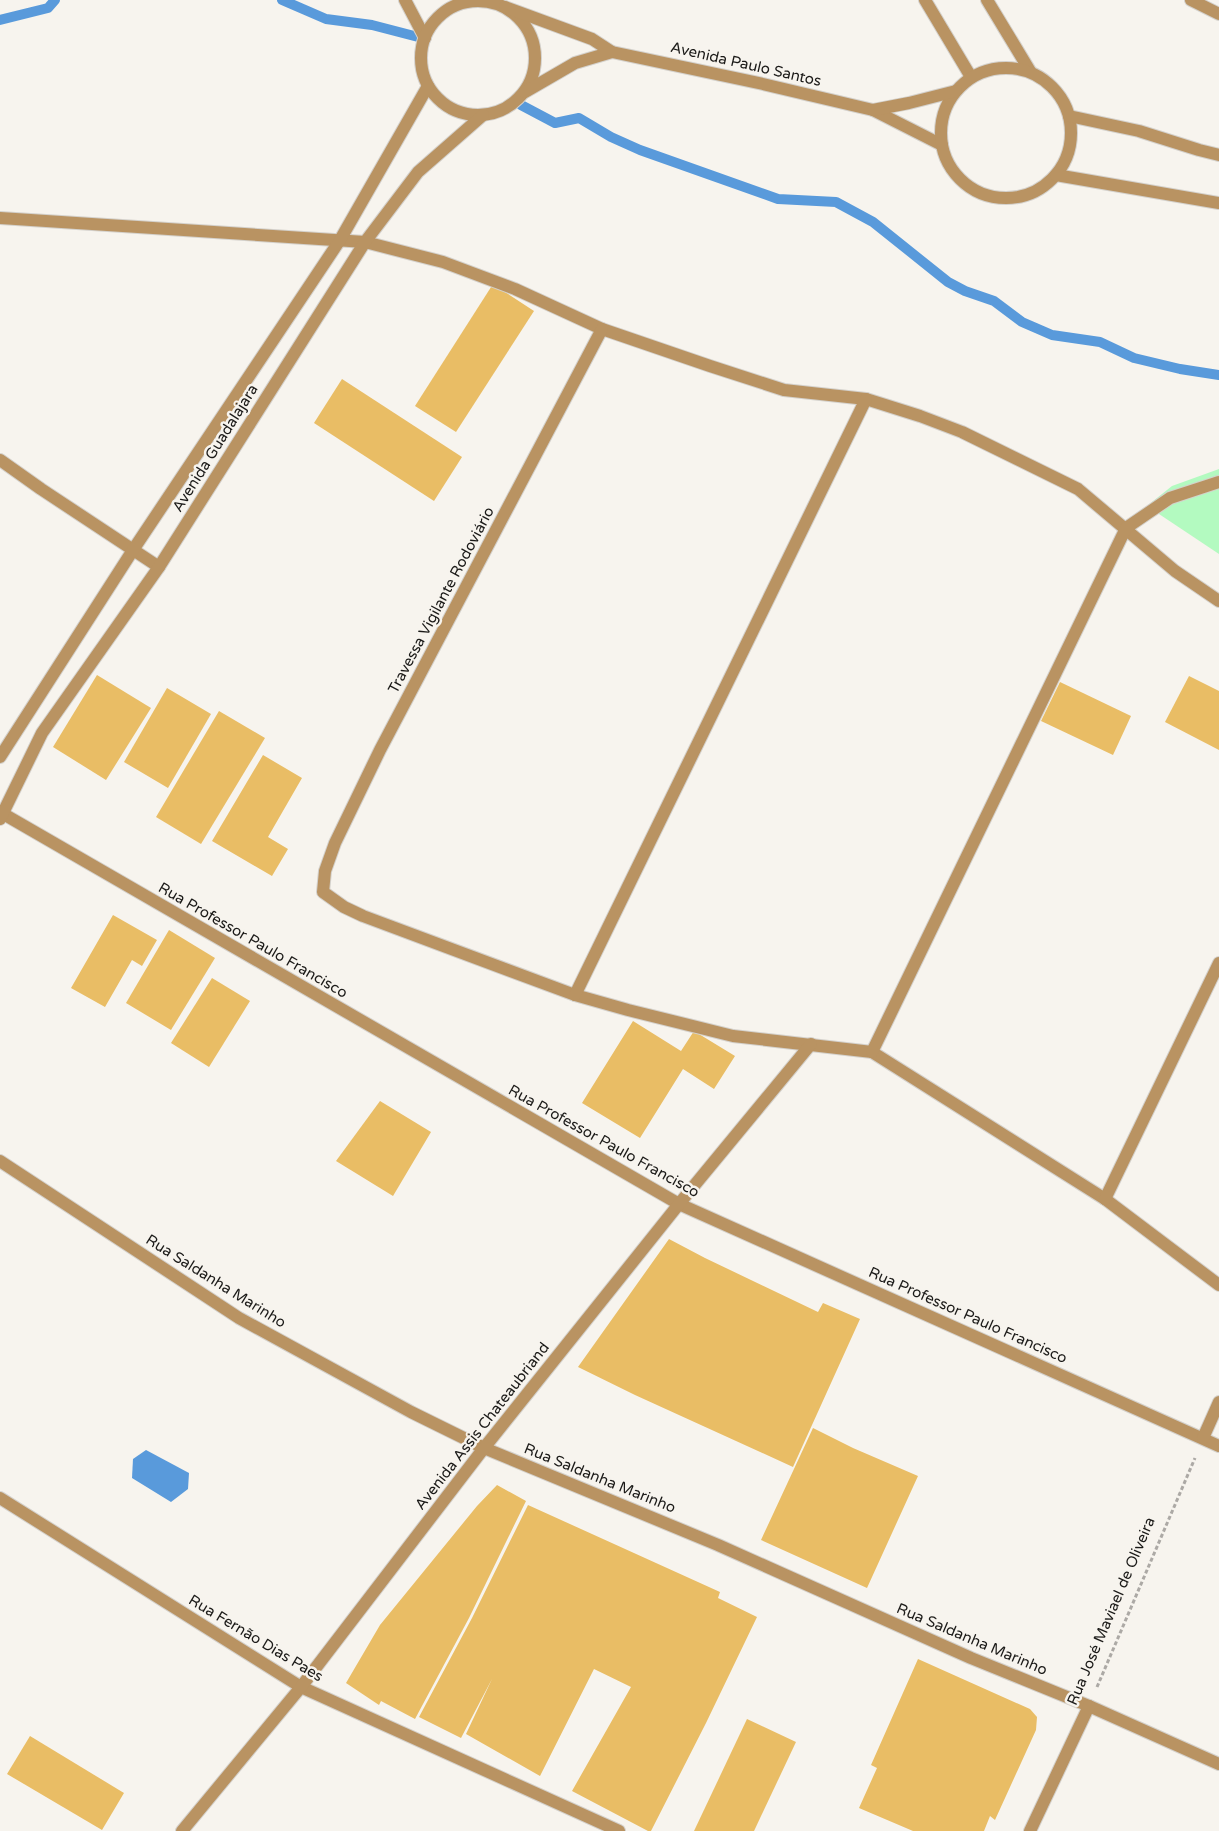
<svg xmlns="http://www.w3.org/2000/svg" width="1219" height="1831" viewBox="0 0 1219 1831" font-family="'Varela Round',sans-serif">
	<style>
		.green { fill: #b3fac0 }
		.water { fill: #599adb }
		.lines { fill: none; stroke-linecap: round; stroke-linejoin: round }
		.stream { stroke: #599adb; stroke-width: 10 }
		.building { fill: #e9bd65 }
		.minor-casing { stroke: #d4d1cc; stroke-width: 14 }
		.path { stroke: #aca9a5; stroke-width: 3; stroke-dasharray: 4 2.5; stroke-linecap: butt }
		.minor { stroke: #b99362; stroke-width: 12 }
		.labels { text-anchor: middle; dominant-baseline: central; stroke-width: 5; stroke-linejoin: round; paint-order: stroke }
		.street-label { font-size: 15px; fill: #1b1a18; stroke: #f7f4ee }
	</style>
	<rect width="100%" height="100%" fill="#f7f4ee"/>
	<!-- green -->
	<path class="green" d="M 1219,469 L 1219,554 L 1147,506 L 1172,486 Z"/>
	<!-- water -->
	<path class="water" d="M 146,1450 L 189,1473 L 188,1489 L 171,1502 L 132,1478 L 133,1459 Z"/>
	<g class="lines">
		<!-- stream -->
		<g class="stream">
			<path d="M 282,0 L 326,19 L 372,25 L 422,38"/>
			<path d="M 0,20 L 48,8 L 55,0"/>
			<path d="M 521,105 L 555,123 L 579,118 L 611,137 L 640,150 L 778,199 L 836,202 L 873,222 L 948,282 L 965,291 L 994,301 L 1022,322 L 1052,335 L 1100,342 L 1134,358 L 1180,369 L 1219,375"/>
		</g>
	</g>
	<!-- building -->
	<g class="building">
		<path d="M 493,284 L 534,311 L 456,432 L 415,406 Z"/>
		<path d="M 342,379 L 462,457 L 434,501 L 314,423 Z"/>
		<path d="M 97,675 L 151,708 L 106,780 L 53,747 Z"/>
		<path d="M 1189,676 L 1219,691 L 1219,750 L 1165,722 Z"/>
		<path d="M 1060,682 L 1131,716 L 1113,755 L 1041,721 Z"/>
		<path d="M 167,688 L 211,714 L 168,788 L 124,762 Z"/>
		<path d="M 219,711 L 265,738 L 201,844 L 156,817 Z"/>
		<path d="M 263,755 L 302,778 L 268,837 L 288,849 L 272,876 L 212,841 Z"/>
		<path d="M 113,915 L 157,940 L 142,966 L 132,960 L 105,1007 L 71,988 Z"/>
		<path d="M 169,930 L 215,958 L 171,1030 L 126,1003 Z"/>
		<path d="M 212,978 L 250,1001 L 209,1067 L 171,1043 Z"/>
		<path d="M 633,1021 L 681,1051 L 694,1031 L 735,1056 L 714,1089 L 683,1069 L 640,1138 L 582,1103 Z"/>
		<path d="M 380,1101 L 431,1132 L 393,1196 L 336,1161 Z"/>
		<path d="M 669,1239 L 705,1258 L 818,1312 L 823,1303 L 860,1319 L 793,1467 L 635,1395 L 578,1367 Z"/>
		<path d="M 813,1428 L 853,1448 L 918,1476 L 867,1588 L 761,1540 Z"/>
		<path d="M 497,1485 L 526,1501 L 469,1618 L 415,1719 L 381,1701 L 379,1705 L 346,1683 L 380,1625 L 477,1506 Z"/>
		<path d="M 528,1505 L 720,1592 L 718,1598 L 757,1617 L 706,1723 L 651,1831 L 648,1831 L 572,1791 L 631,1687 L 594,1669 L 540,1776 L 466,1734 L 492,1679 L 461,1738 L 419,1717 L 472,1618 Z"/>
		<path d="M 918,1659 L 1030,1709 L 1037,1717 L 1036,1730 L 995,1820 L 990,1816 L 984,1831 L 913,1831 L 859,1808 L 877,1768 L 871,1765 Z"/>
		<path d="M 747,1719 L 796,1742 L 754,1831 L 694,1831 Z"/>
		<path d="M 30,1736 L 124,1793 L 102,1830 L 7,1774 Z"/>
	</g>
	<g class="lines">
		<defs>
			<g id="minor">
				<path d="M 405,0 L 425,38"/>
				<path d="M 925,0 L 971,77"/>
				<path d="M 987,0 L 1030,71"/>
				<path d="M 1191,0 L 1219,14"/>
				<circle cx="478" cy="58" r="57"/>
				<path d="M 505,7 L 592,39 L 612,52 L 763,84 L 873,110 L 942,145"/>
				<circle cx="1006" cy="133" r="65"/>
				<path d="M 525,92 L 575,63 L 612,52"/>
				<path d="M 873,110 L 909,103 L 956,91"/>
				<path d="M 1069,116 L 1139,131 L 1199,150 L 1219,155"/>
				<path d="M 1056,175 L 1219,203"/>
				<path d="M 0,218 L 365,242 L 443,262 L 515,289 L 602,329 L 710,366 L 784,390 L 866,399 L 920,416 L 962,432 L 1078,489 L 1175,571 L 1219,601"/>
				<path d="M 602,329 L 380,750 L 335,843 L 325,871 L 323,892 L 344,907 L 363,916 L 575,995 L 628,1010 L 733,1036 L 872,1052 L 1105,1199 L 1219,1285"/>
				<path d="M 0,460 L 41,489 L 159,567"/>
				<path d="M 0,757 L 133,550 L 340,240 L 428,86"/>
				<path d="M 0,812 L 679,1204 L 1219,1446"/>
				<path d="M 0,819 L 42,733 L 159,567 L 365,242 L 418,172 L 483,115"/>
				<path d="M 575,995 L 866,399"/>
				<path d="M 872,1052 L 1126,528 L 1170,498 L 1219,482"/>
				<path d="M 0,1161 L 239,1318 L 411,1412 L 484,1448 L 718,1545 L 971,1658 L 1089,1706 L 1219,1764"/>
				<path d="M 1105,1199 L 1219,963"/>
				<path d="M 1203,1438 L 1219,1402"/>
				<path d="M 0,1498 L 301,1687 L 619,1831"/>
				<path d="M 182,1831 L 301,1687 L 484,1448 L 679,1204 L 811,1044"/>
				<path d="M 1030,1831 L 1089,1706"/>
			</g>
		</defs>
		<!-- minor casing -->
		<use href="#minor" class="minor-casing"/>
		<!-- path -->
		<path class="path" d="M 1097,1687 L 1195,1458"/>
		<!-- minor -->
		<use href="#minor" class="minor"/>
	</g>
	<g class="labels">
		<!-- street labels -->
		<g class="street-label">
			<text transform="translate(746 64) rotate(13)">Avenida Paulo Santos</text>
			<text transform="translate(215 448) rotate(-58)">Avenida Guadalajara</text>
			<text transform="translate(441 600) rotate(-62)">Travessa Vigilante Rodoviário</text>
			<text transform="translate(253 940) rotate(30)">Rua Professor Paulo Francisco</text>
			<text transform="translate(604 1141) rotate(29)">Rua Professor Paulo Francisco</text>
			<text transform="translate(216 1281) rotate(32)">Rua Saldanha Marinho</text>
			<text transform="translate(968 1315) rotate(24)">Rua Professor Paulo Francisco</text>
			<text transform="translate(482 1426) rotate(-52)">Avenida Assis Chateaubriand</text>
			<text transform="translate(600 1478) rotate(22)">Rua Saldanha Marinho</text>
			<text transform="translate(1111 1611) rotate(-67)">Rua José Maviael de Oliveira</text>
			<text transform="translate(256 1638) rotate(31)">Rua Fernão Dias Paes</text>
			<text transform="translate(972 1639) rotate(23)">Rua Saldanha Marinho</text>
		</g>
	</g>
</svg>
